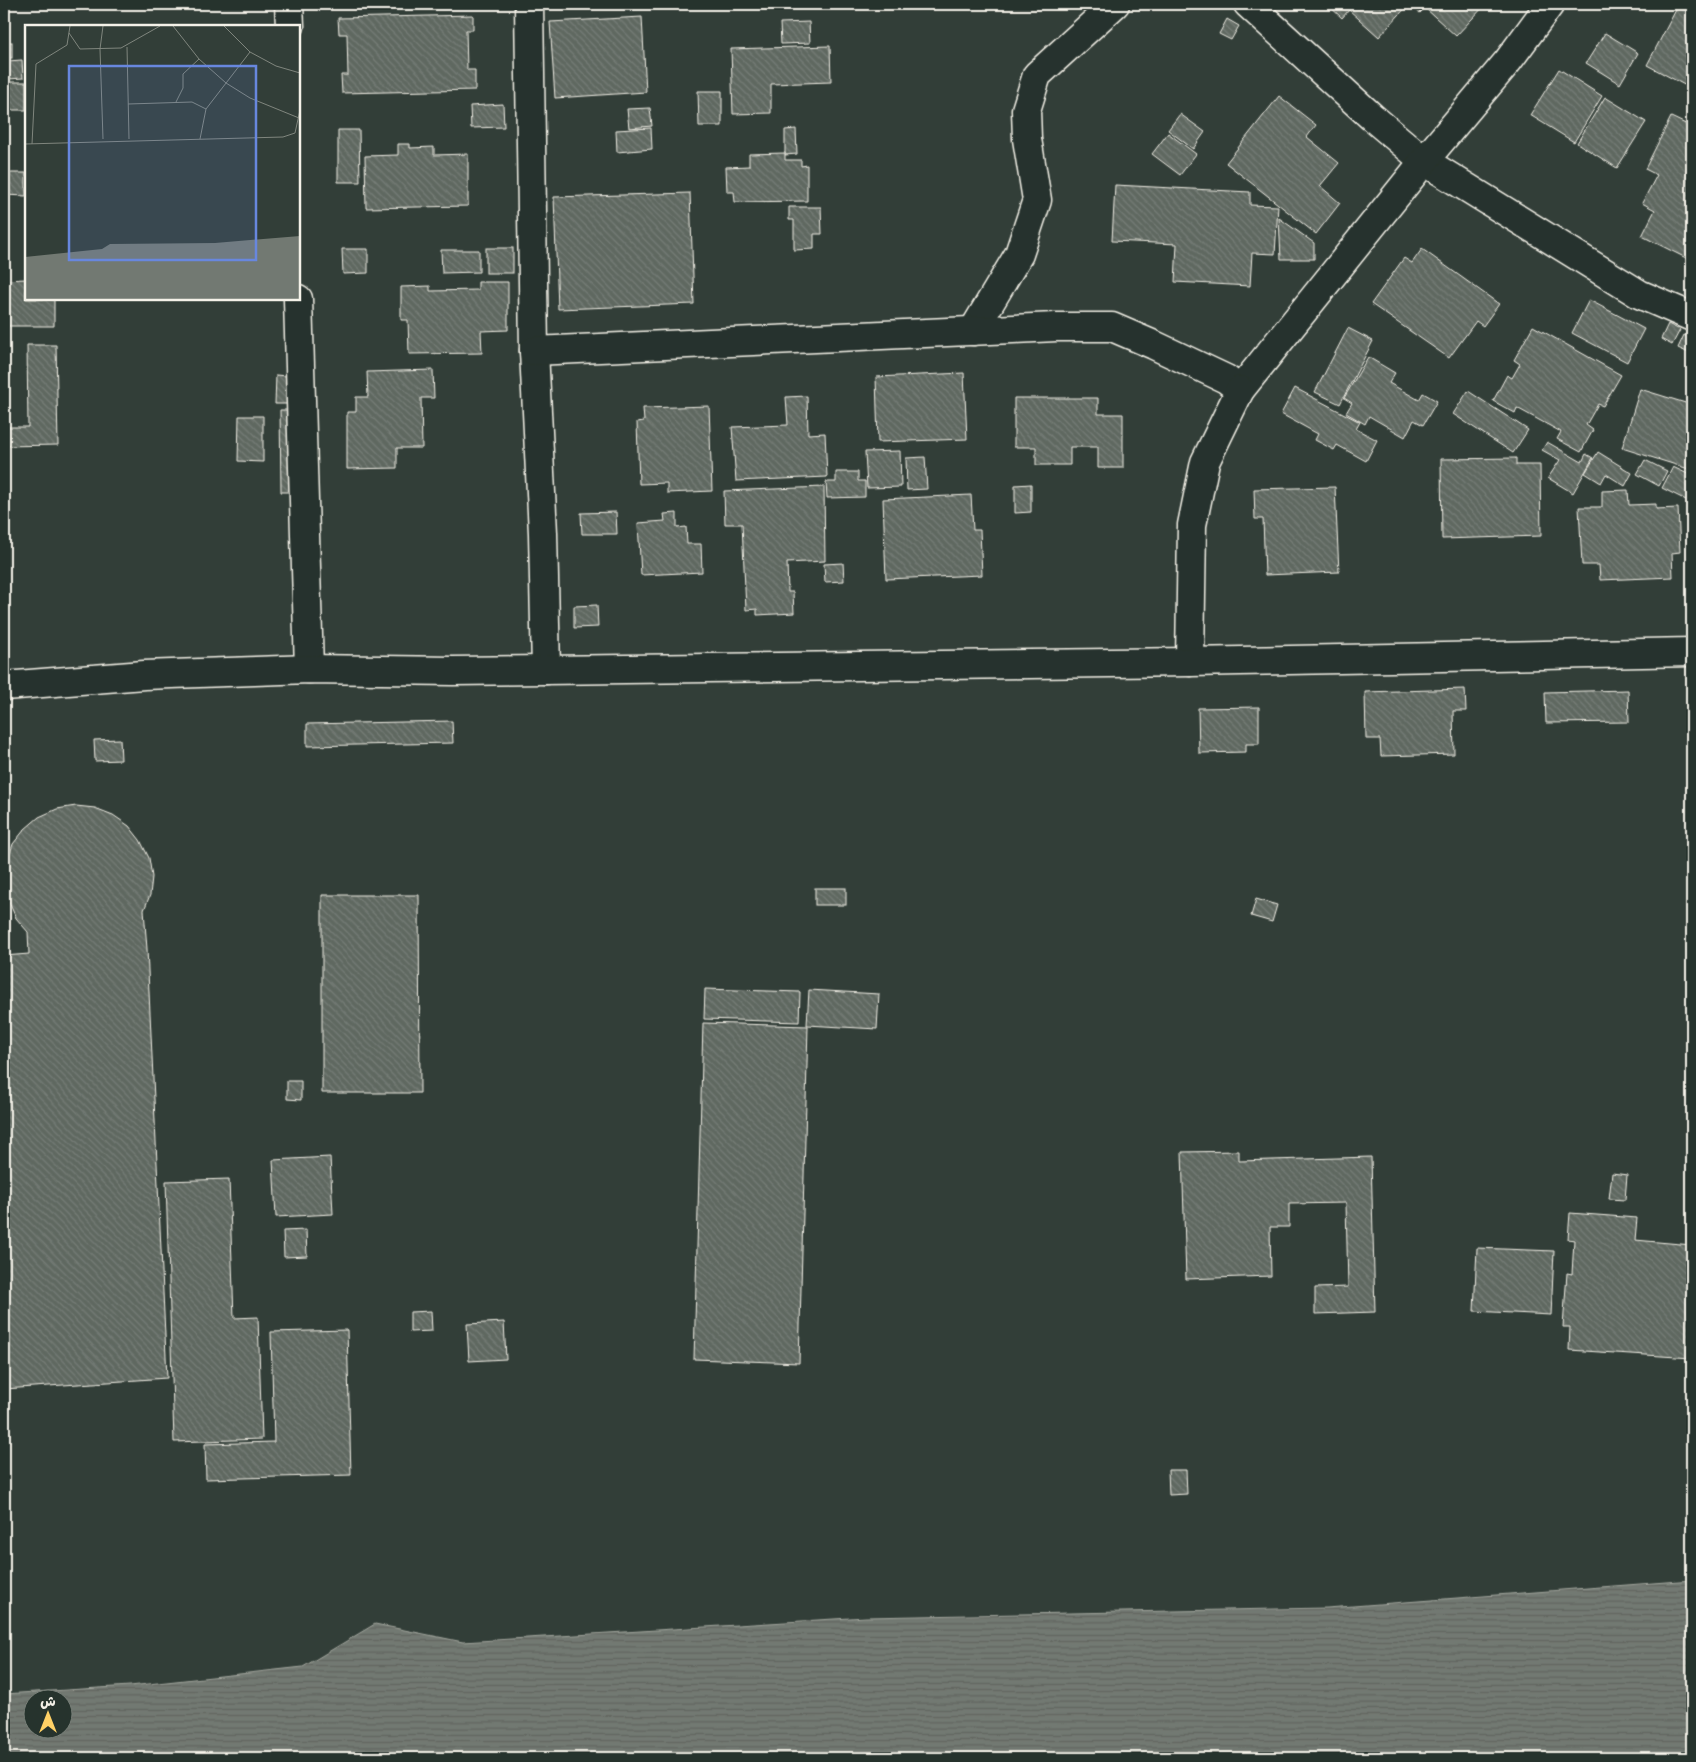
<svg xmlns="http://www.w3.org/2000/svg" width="1696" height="1762" viewBox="0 0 1696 1762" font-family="'Comic Neue','Playpen Sans Arabic',sans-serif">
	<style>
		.water { fill: url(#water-rules); stroke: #a6a9a1; fill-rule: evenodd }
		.building { fill: url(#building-back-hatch); stroke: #f4f1e8 }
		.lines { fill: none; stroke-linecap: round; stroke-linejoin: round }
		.minor-casing { stroke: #f4f1e8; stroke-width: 31 }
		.minor { stroke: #26332d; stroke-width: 28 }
		.inset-road { fill: none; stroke: #80867e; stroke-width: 1 }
		.view { fill: #6887de; fill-opacity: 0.15; stroke: #6887de; stroke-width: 2.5 }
		.inset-edge { fill: none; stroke: #f4f1e8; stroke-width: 2.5 }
	</style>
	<defs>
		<pattern id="water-rules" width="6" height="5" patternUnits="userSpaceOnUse" patternTransform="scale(1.25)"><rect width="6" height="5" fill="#727972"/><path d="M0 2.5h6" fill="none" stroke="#60635e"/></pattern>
		<pattern id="building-back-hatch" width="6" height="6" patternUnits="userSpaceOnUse" patternTransform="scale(1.25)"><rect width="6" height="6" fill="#5f6861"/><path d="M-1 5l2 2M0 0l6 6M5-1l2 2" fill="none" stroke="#777e78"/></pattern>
	</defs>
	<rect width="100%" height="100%" fill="#323e38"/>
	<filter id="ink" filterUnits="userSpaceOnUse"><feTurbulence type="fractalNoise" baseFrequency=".02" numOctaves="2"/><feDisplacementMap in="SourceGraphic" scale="10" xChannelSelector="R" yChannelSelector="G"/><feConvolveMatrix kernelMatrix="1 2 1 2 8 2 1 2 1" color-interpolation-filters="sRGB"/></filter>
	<g filter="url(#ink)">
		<!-- water -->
		<path class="water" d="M 1692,1580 L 1692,1758 L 4,1758 L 4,1694 L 130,1686 L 303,1667 L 375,1624 L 463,1642 L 866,1617 L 1327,1608 ZM 32,1700 L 62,1700 L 62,1730 L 32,1730 Z"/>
		<!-- building -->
		<g class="building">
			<path d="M 1327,4 L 1486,4 L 1456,36 L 1425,8 L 1420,13 L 1409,4 L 1379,37 L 1349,10 L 1342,18 Z"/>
			<path d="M 1679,4 L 1692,4 L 1692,89 L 1647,65 Z"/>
			<path d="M 473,15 L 473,30 L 466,30 L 467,70 L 475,70 L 475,90 L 342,93 L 341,75 L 348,75 L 347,34 L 339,34 L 338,18 Z"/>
			<path d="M 642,17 L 646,92 L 555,98 L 550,22 Z"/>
			<path d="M 1227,19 L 1239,26 L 1231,40 L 1219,34 Z"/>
			<path d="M 809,22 L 810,43 L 781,44 L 780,23 Z"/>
			<path d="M 1605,33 L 1638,53 L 1620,84 L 1586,63 Z"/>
			<rect x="4" y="42" width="8" height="16"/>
			<path d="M 830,46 L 831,82 L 771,84 L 771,113 L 733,114 L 731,49 Z"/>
			<path d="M 22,60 L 23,78 L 8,79 L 8,61 Z"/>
			<path d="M 1559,69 L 1602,96 L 1574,142 L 1530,115 Z"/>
			<rect x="4" y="82" width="22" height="28"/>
			<path d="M 698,91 L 722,91 L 722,126 L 699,126 Z"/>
			<path d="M 1279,96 L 1316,125 L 1307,137 L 1339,163 L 1320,186 L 1340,203 L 1316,234 L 1226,163 Z"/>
			<path d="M 1605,97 L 1646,122 L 1617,168 L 1577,143 Z"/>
			<path d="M 503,104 L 504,127 L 471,128 L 470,106 Z"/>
			<path d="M 650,108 L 652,126 L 629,128 L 627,109 Z"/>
			<path d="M 1180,114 L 1205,132 L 1193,149 L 1168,130 Z"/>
			<path d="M 1671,117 L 1692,127 L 1692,261 L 1642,236 L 1655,210 L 1642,203 L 1657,175 L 1645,169 Z"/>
			<path d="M 651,128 L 652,149 L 617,152 L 616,130 Z"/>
			<path d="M 796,129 L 797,154 L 785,155 L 785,130 Z"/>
			<path d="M 338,130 L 359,130 L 360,182 L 338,182 Z"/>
			<path d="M 1168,133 L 1196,154 L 1180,175 L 1152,154 Z"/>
			<path d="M 398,144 L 410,144 L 410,148 L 434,147 L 434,155 L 468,154 L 468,206 L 366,208 L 365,156 L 398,155 Z"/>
			<path d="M 785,153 L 785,160 L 801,160 L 801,166 L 807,165 L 807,201 L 735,202 L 734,192 L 727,192 L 726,167 L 749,166 L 749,154 Z"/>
			<path d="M 4,173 L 26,173 L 26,196 L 4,195 Z"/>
			<path d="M 1115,185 L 1250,192 L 1250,205 L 1278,206 L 1275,254 L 1252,253 L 1250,286 L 1175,282 L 1177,244 L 1112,241 Z"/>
			<path d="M 690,193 L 694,304 L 558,309 L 554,197 Z"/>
			<path d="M 789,207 L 821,207 L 822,234 L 814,234 L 814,249 L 794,250 L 794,220 L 789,220 Z"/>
			<path d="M 1279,218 L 1314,243 L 1314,259 L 1281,259 Z"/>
			<rect x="486" y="248" width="27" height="25"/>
			<path d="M 342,249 L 368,249 L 368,273 L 343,274 Z"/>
			<path d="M 1422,249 L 1499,304 L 1483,326 L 1476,321 L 1449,358 L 1371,304 L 1404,258 L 1412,263 Z"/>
			<path d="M 441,250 L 479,250 L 479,272 L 442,273 Z"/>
			<path d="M 26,279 L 26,299 L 54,299 L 54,326 L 4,326 L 4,280 Z"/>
			<path d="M 478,282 L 508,282 L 508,330 L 481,331 L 482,353 L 409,354 L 408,320 L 401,320 L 401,287 L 430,286 L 430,291 L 478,290 Z"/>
			<path d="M 1589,300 L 1644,329 L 1627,362 L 1572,333 Z"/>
			<path d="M 1668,324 L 1680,330 L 1672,345 L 1661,339 Z"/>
			<path d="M 1533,326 L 1621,375 L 1603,406 L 1598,404 L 1586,425 L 1593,430 L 1581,452 L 1557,439 L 1561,432 L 1517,408 L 1515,413 L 1493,401 L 1507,375 L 1512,378 L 1520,364 L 1514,360 Z"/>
			<path d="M 1348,328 L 1373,341 L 1340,404 L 1315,392 Z"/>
			<path d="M 1684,335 L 1692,339 L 1691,354 L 1678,348 Z"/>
			<path d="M 27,345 L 56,345 L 58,445 L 4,446 L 4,427 L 28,427 Z"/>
			<path d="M 1368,357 L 1395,373 L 1389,383 L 1419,400 L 1423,393 L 1437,401 L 1423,425 L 1414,420 L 1405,437 L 1369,416 L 1365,424 L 1346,413 L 1352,403 L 1344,398 Z"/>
			<path d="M 433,370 L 434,398 L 421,398 L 422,448 L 397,448 L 397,468 L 347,469 L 347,412 L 356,412 L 356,397 L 368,397 L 367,372 Z"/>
			<path d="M 964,373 L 967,439 L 878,442 L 876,377 Z"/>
			<path d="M 276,375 L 296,377 L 294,404 L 275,404 Z"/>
			<path d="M 1295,388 L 1360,422 L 1356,429 L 1377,440 L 1366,461 L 1337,445 L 1334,450 L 1315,440 L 1318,434 L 1281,414 Z"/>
			<path d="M 1640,389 L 1692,405 L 1692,470 L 1622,448 Z"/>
			<path d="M 1468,391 L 1528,430 L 1513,453 L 1453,414 Z"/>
			<path d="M 807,396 L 808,434 L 825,433 L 827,477 L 736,481 L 732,427 L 788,425 L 786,397 Z"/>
			<path d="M 1014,398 L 1098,398 L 1098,414 L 1123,414 L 1123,468 L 1098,468 L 1098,447 L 1070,447 L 1070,465 L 1036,465 L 1036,447 L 1014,447 Z"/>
			<path d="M 709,406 L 712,491 L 667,493 L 667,483 L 639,484 L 637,422 L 644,421 L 643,408 Z"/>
			<path d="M 280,410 L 299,410 L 300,492 L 281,492 Z"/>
			<path d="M 239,416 L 263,416 L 263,462 L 238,461 Z"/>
			<path d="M 1547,442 L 1582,462 L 1586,454 L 1593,458 L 1573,493 L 1548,478 L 1560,460 L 1542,450 Z"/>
			<path d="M 900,451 L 901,487 L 867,488 L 865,452 Z"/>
			<path d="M 1598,452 L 1632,473 L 1625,486 L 1606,474 L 1601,483 L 1585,473 Z"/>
			<path d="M 925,457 L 927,489 L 907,490 L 906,458 Z"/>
			<path d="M 1516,458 L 1516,465 L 1540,465 L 1541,536 L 1442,539 L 1441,459 Z"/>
			<path d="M 1645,460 L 1667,471 L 1659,486 L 1637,474 Z"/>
			<path d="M 1673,467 L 1692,476 L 1692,503 L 1662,488 Z"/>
			<path d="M 836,472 L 858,472 L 858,481 L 865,481 L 865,497 L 827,498 L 826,482 L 836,482 Z"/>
			<path d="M 1031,484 L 1031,512 L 1015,513 L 1015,485 Z"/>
			<path d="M 824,487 L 825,561 L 787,563 L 788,592 L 793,592 L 794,613 L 757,615 L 757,609 L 746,610 L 742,524 L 725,524 L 724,491 Z"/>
			<path d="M 1335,487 L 1339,572 L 1265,575 L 1263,519 L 1255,519 L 1254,489 Z"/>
			<path d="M 1628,490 L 1629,505 L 1656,504 L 1656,509 L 1678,508 L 1680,552 L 1672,553 L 1673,577 L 1600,580 L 1599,565 L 1582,565 L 1579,507 L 1602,507 L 1602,491 Z"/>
			<path d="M 971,495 L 973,530 L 980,530 L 982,575 L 886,579 L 883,499 Z"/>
			<path d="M 616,512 L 617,534 L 582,534 L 581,513 Z"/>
			<path d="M 677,513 L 677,528 L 686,527 L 687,544 L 701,544 L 702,572 L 641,575 L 638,523 L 665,521 L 664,514 Z"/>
			<path d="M 843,563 L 844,581 L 825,582 L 824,564 Z"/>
			<path d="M 597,605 L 598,627 L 574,628 L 574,606 Z"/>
			<path d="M 1465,689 L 1466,711 L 1453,711 L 1454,754 L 1381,756 L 1380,739 L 1366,739 L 1365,692 Z"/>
			<path d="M 1628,690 L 1629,722 L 1546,723 L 1545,692 Z"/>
			<path d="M 1259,707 L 1259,744 L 1246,744 L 1246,752 L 1199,753 L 1198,708 Z"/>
			<path d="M 452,721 L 453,743 L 307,746 L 307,724 Z"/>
			<path d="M 120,739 L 121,760 L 95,761 L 94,740 Z"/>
			<path d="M 76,806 L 95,808 L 113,815 L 129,826 L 140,840 L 149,858 L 152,877 L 150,895 L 144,910 L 147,949 L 167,1378 L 4,1389 L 4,956 L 29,954 L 28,932 L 16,918 L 8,900 L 5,881 L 7,863 L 13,844 L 25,829 L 39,817 L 57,809 Z"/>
			<rect x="815" y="888" width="31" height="17"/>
			<path d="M 322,895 L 419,895 L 420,1093 L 322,1093 Z"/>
			<path d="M 1256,899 L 1277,905 L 1272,922 L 1251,916 Z"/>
			<path d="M 705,989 L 800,992 L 799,1022 L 704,1019 Z"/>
			<path d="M 809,990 L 879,994 L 877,1029 L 807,1025 Z"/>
			<path d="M 703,1023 L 808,1026 L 799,1363 L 694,1359 Z"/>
			<path d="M 287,1081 L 301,1081 L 301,1100 L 287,1099 Z"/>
			<path d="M 1239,1151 L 1239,1161 L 1371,1157 L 1375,1312 L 1315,1314 L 1315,1288 L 1348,1287 L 1346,1203 L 1289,1204 L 1289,1227 L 1270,1227 L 1271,1276 L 1186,1279 L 1182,1152 Z"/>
			<path d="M 330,1157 L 333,1214 L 276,1217 L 273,1160 Z"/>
			<path d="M 1612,1173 L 1627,1175 L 1625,1200 L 1609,1199 Z"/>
			<path d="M 229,1179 L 234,1318 L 258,1317 L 262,1439 L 174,1442 L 166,1181 Z"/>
			<path d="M 1570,1213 L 1637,1218 L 1635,1240 L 1692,1245 L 1692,1358 L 1569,1350 L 1570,1327 L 1563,1327 L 1567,1273 L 1572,1274 L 1574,1240 L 1568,1239 Z"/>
			<path d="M 306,1230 L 307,1256 L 284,1257 L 283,1231 Z"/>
			<path d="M 1477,1248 L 1554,1251 L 1551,1315 L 1474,1311 Z"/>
			<path d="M 431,1311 L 432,1331 L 410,1332 L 410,1312 Z"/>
			<path d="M 504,1322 L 506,1359 L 469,1361 L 467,1324 Z"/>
			<path d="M 347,1330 L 351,1475 L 206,1479 L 205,1444 L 274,1442 L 271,1332 Z"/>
			<path d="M 1168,1470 L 1186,1470 L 1187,1494 L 1169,1495 Z"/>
		</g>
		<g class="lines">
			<defs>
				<g id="minor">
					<path d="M 289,4 L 290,26"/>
					<path d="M 529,4 L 534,351 L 543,533 L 546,670"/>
					<path d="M 1248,4 L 1372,117 L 1424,161 L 1639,294 L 1692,317"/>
					<path d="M 298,299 L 309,669"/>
					<path d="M 973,331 L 1019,254 L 1037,200 L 1027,139 L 1026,110 L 1037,75 L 1115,4"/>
					<path d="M 534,351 L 1056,327 L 1112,327 L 1154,345 L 1226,379 L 1240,390 L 1424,161 L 1508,61 L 1550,4"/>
					<path d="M 1190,662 L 1192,525 L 1205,462 L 1240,390"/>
					<path d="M 4,686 L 144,675 L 309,669 L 453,671 L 1190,662 L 1692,652"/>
				</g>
			</defs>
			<!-- minor casing -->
			<use href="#minor" class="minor-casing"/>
			<!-- minor -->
			<use href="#minor" class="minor"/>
		</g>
	</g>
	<!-- overview -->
	<g transform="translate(25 25)">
		<rect width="275" height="275" fill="#323e38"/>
		<path d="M 275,211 L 275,274 L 0,274 L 0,232 L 77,224 L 85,219 L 190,218 Z" fill="#727972"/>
		<path class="inset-road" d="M 78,1 L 75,24 L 78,114M 148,1 L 174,34 L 201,58 L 225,73 L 274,93M 199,1 L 225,27 L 251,41 L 275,48M 44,8 L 55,24 L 96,23 L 135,1M 102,22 L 104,114M 151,77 L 158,63 L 158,49 L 174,34M 103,79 L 167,77 L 181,84 L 225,27M 175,114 L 181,84M 0,119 L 258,112 L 270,108 L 275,85M 7,119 L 11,39 L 42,20 L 45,1"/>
		<path class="view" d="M 44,41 L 231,41 L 231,235 L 44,235 Z"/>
		<rect width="275" height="275" class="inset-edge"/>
	</g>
	<!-- margin -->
	<rect width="1696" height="1762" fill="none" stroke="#26332d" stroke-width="20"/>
	<rect x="10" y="10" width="1676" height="1742" fill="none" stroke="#f4f1e8" stroke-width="2" filter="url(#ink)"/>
	<!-- north arrow -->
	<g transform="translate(48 1714)"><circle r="24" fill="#26332d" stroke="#787f78"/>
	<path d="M0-4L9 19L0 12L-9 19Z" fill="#ffd166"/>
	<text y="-8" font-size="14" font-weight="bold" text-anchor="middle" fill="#f4f1e8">ش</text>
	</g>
</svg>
